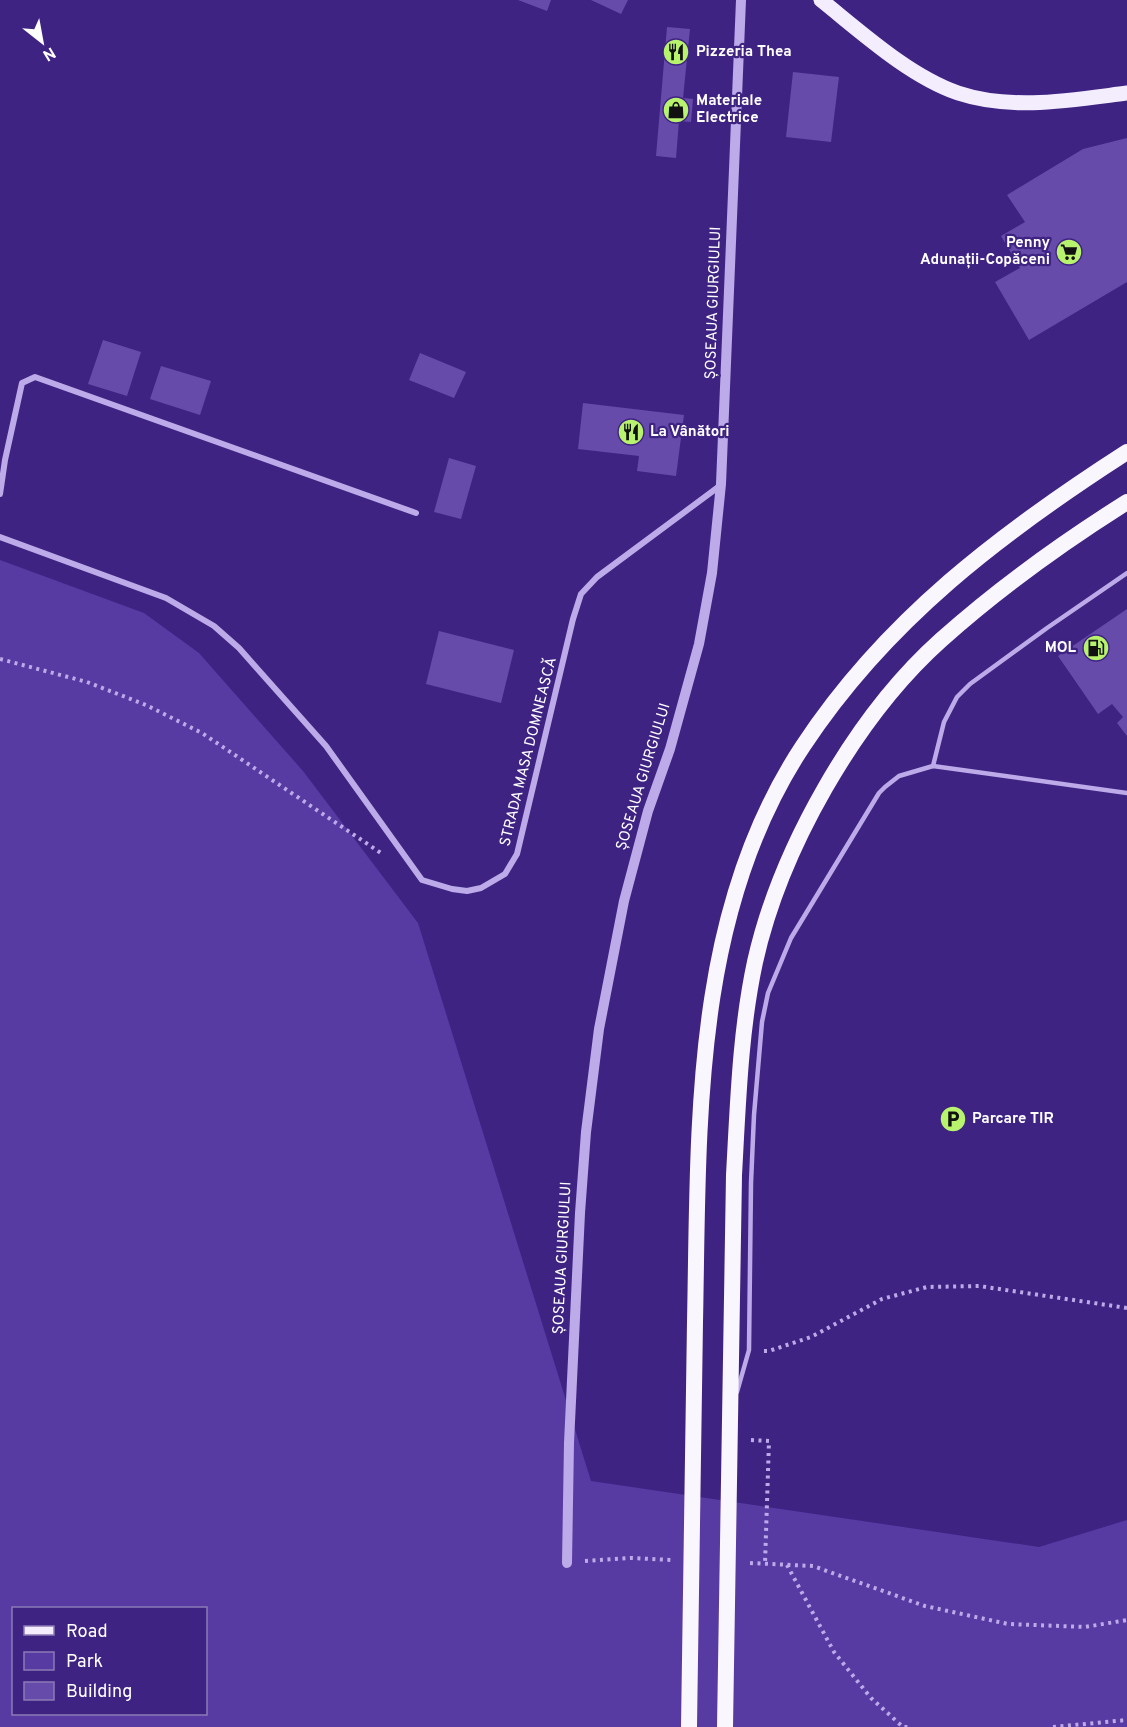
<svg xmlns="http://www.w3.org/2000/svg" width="1127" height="1727" viewBox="0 0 1127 1727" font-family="Overpass,sans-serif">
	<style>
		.green { fill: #573aa2; fill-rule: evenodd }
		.building { fill: #674bab }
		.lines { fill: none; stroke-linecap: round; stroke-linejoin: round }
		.path { stroke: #bcabe8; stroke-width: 4; stroke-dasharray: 3 4.5; stroke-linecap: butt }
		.service { stroke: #bcabe8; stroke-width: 4.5 }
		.minor { stroke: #bcabe8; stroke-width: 6 }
		.tertiary { stroke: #bcabe8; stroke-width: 10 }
		.primary { stroke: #f3edfe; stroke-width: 15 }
		.trunk { stroke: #f9f6fe; stroke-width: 16 }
		.labels { text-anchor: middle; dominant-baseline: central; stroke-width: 4.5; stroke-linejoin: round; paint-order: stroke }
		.poi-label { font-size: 15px; font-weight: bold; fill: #fff; stroke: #3f2383; text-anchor: start }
		.street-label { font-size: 15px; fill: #fff; stroke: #3f2383 }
	</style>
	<rect width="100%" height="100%" fill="#3f2383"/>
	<!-- green -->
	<path class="green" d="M 0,560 L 144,613 L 199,653 L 303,771 L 418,923 L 591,1481 L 1039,1547 L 1127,1520 L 1127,1727 L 0,1727 ZM 14,1608 L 206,1608 L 206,1714 L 14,1714 Z"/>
	<!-- building -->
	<g class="building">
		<path d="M 518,0 L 551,0 L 547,11 Z"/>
		<path d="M 591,0 L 628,0 L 621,14 Z"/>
		<path d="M 667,27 L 690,29 L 683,98 L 693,99 L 691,122 L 679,121 L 676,158 L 656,156 Z"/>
		<path d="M 793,72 L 839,77 L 831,142 L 786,137 Z"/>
		<path d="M 1127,138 L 1127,282 L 1029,340 L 995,282 L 1020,268 L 1001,236 L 1025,222 L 1007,195 L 1083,149 Z"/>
		<path d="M 103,340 L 141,352 L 127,396 L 88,384 Z"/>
		<path d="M 420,353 L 466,372 L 454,398 L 409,380 Z"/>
		<path d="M 161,366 L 211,381 L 200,415 L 150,399 Z"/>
		<path d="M 583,403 L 684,415 L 676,476 L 637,471 L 639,456 L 578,449 Z"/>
		<path d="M 449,458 L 476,466 L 461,519 L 434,512 Z"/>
		<path d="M 1127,609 L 1127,736 L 1117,723 L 1123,717 L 1112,704 L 1098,714 L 1058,656 Z"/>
		<path d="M 439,631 L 514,650 L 501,703 L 426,684 Z"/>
	</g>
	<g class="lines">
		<!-- path -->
		<g class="path">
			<path d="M 0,659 L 87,682 L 146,705 L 202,733 L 381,853"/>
			<path d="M 764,1351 L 769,1351 L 811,1337 L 882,1299 L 927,1287 L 979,1286 L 1127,1308"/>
			<path d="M 751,1440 L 769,1441 L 765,1564"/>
			<path d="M 585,1561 L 631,1558 L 671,1560"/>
			<path d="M 750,1563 L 813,1566 L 925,1606 L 1008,1624 L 1085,1627 L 1127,1620"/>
			<path d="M 787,1565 L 834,1652 L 871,1698 L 903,1727 L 909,1727"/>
			<path d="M 1053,1727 L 1127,1720"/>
		</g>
		<!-- service -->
		<g class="service">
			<path d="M 933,766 L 944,722 L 957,697 L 970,684 L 1047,628 L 1127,573"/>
			<path d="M 737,1392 L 749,1350 L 751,1183 L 754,1115 L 762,1022 L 768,993 L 791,938 L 879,793 L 885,787 L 899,776 L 933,766 L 1127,793"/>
		</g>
		<!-- minor -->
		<g class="minor">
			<path d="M 0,494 L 5,460 L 22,383 L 35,377 L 416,513"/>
			<path d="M 0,537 L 166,598 L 214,626 L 239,648 L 326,746 L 422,880 L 452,889 L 467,891 L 481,888 L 505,874 L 517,854 L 573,619 L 581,594 L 597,577 L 721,485"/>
		</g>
		<!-- tertiary -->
		<path class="tertiary" d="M 567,1563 L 569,1443 L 580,1213 L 586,1132 L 599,1029 L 624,901 L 648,811 L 670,749 L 699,644 L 712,573 L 721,484 L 741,0"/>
		<!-- primary -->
		<path class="primary" d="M 821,0 C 861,32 909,76 958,93 C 1012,111 1072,100 1127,93"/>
		<!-- trunk -->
		<g class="trunk">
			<path d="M 689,1727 C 690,1592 692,1457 695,1322 C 699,1128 691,915 803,746 C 886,620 1001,533 1127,452"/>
			<path d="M 725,1727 L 734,1175 C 738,1104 740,1032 755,962 C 780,850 855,717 941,640 C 999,588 1062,543 1127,502"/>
		</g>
	</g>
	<!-- icons -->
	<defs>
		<symbol id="restaurant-disc" viewBox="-11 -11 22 22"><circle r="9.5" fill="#b8f36d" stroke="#3f2383"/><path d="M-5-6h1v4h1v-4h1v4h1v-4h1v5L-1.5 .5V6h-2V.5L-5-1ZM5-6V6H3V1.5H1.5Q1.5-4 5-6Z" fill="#111"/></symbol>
		<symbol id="shop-disc" viewBox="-11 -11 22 22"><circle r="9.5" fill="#b8f36d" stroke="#3f2383"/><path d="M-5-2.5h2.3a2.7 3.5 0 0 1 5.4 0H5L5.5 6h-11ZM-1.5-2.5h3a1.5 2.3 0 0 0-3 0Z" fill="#111"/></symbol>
		<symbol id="supermarket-disc" viewBox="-11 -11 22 22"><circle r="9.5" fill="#b8f36d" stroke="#3f2383"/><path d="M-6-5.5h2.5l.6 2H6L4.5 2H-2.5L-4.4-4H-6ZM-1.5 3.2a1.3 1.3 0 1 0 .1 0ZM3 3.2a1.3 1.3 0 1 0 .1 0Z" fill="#111"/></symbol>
		<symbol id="fuel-disc" viewBox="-11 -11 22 22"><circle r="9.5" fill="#b8f36d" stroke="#3f2383"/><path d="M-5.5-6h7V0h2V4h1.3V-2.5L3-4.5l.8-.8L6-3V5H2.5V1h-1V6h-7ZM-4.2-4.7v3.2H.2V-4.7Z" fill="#111"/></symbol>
		<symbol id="parking-disc" viewBox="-11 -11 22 22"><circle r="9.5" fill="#b8f36d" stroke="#3f2383"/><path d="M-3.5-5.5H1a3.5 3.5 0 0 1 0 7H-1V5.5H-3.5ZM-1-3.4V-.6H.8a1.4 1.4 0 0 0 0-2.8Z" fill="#111"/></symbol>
	</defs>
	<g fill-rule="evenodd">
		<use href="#restaurant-disc" x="661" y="37" width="30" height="30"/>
		<use href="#shop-disc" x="661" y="95" width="30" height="30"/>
		<use href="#supermarket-disc" x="1054" y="237" width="30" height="30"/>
		<use href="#restaurant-disc" x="616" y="417" width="30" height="30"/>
		<use href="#fuel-disc" x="1081" y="633" width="30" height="30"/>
		<use href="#parking-disc" x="938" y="1104" width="30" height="30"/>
	</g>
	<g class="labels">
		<!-- poi labels -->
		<g class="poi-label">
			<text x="696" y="52">Pizzeria Thea</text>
			<text x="696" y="101">Materiale<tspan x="696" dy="17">Electrice</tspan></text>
			<text x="1050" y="243" text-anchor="end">Penny<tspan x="1050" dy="17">Adunații-Copăceni</tspan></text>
			<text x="650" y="432">La Vânători</text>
			<text x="1076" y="648" text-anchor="end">MOL</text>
			<text x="972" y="1119">Parcare TIR</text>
		</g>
		<!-- street labels -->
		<g class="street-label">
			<text transform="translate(714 303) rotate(-88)">ȘOSEAUA GIURGIULUI</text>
			<text transform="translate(529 752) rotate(-76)">STRADA MASA DOMNEASCĂ</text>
			<text transform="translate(644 777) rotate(-73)">ȘOSEAUA GIURGIULUI</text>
			<text transform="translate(563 1258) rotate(-87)">ȘOSEAUA GIURGIULUI</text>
		</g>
	</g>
	<!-- legend -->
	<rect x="12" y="1607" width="195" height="108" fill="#3f2383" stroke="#8c7bb5" stroke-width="1.5"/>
	<rect x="24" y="1626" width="30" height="9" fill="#f3edfe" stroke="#8c7bb5" stroke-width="1.5"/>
	<text x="66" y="1637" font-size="18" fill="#ffffff">Road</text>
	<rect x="24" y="1652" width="30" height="18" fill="#573aa2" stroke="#8c7bb5" stroke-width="1.5"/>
	<text x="66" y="1667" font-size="18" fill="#ffffff">Park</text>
	<rect x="24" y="1682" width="30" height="18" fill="#674bab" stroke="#8c7bb5" stroke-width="1.5"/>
	<text x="66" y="1697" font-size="18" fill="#ffffff">Building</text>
	<!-- north arrow -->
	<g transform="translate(42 42) rotate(149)" stroke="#3f2383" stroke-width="4.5" paint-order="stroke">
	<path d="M0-4.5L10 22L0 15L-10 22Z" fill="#ffffff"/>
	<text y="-9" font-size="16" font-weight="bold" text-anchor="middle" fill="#ffffff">N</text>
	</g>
</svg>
